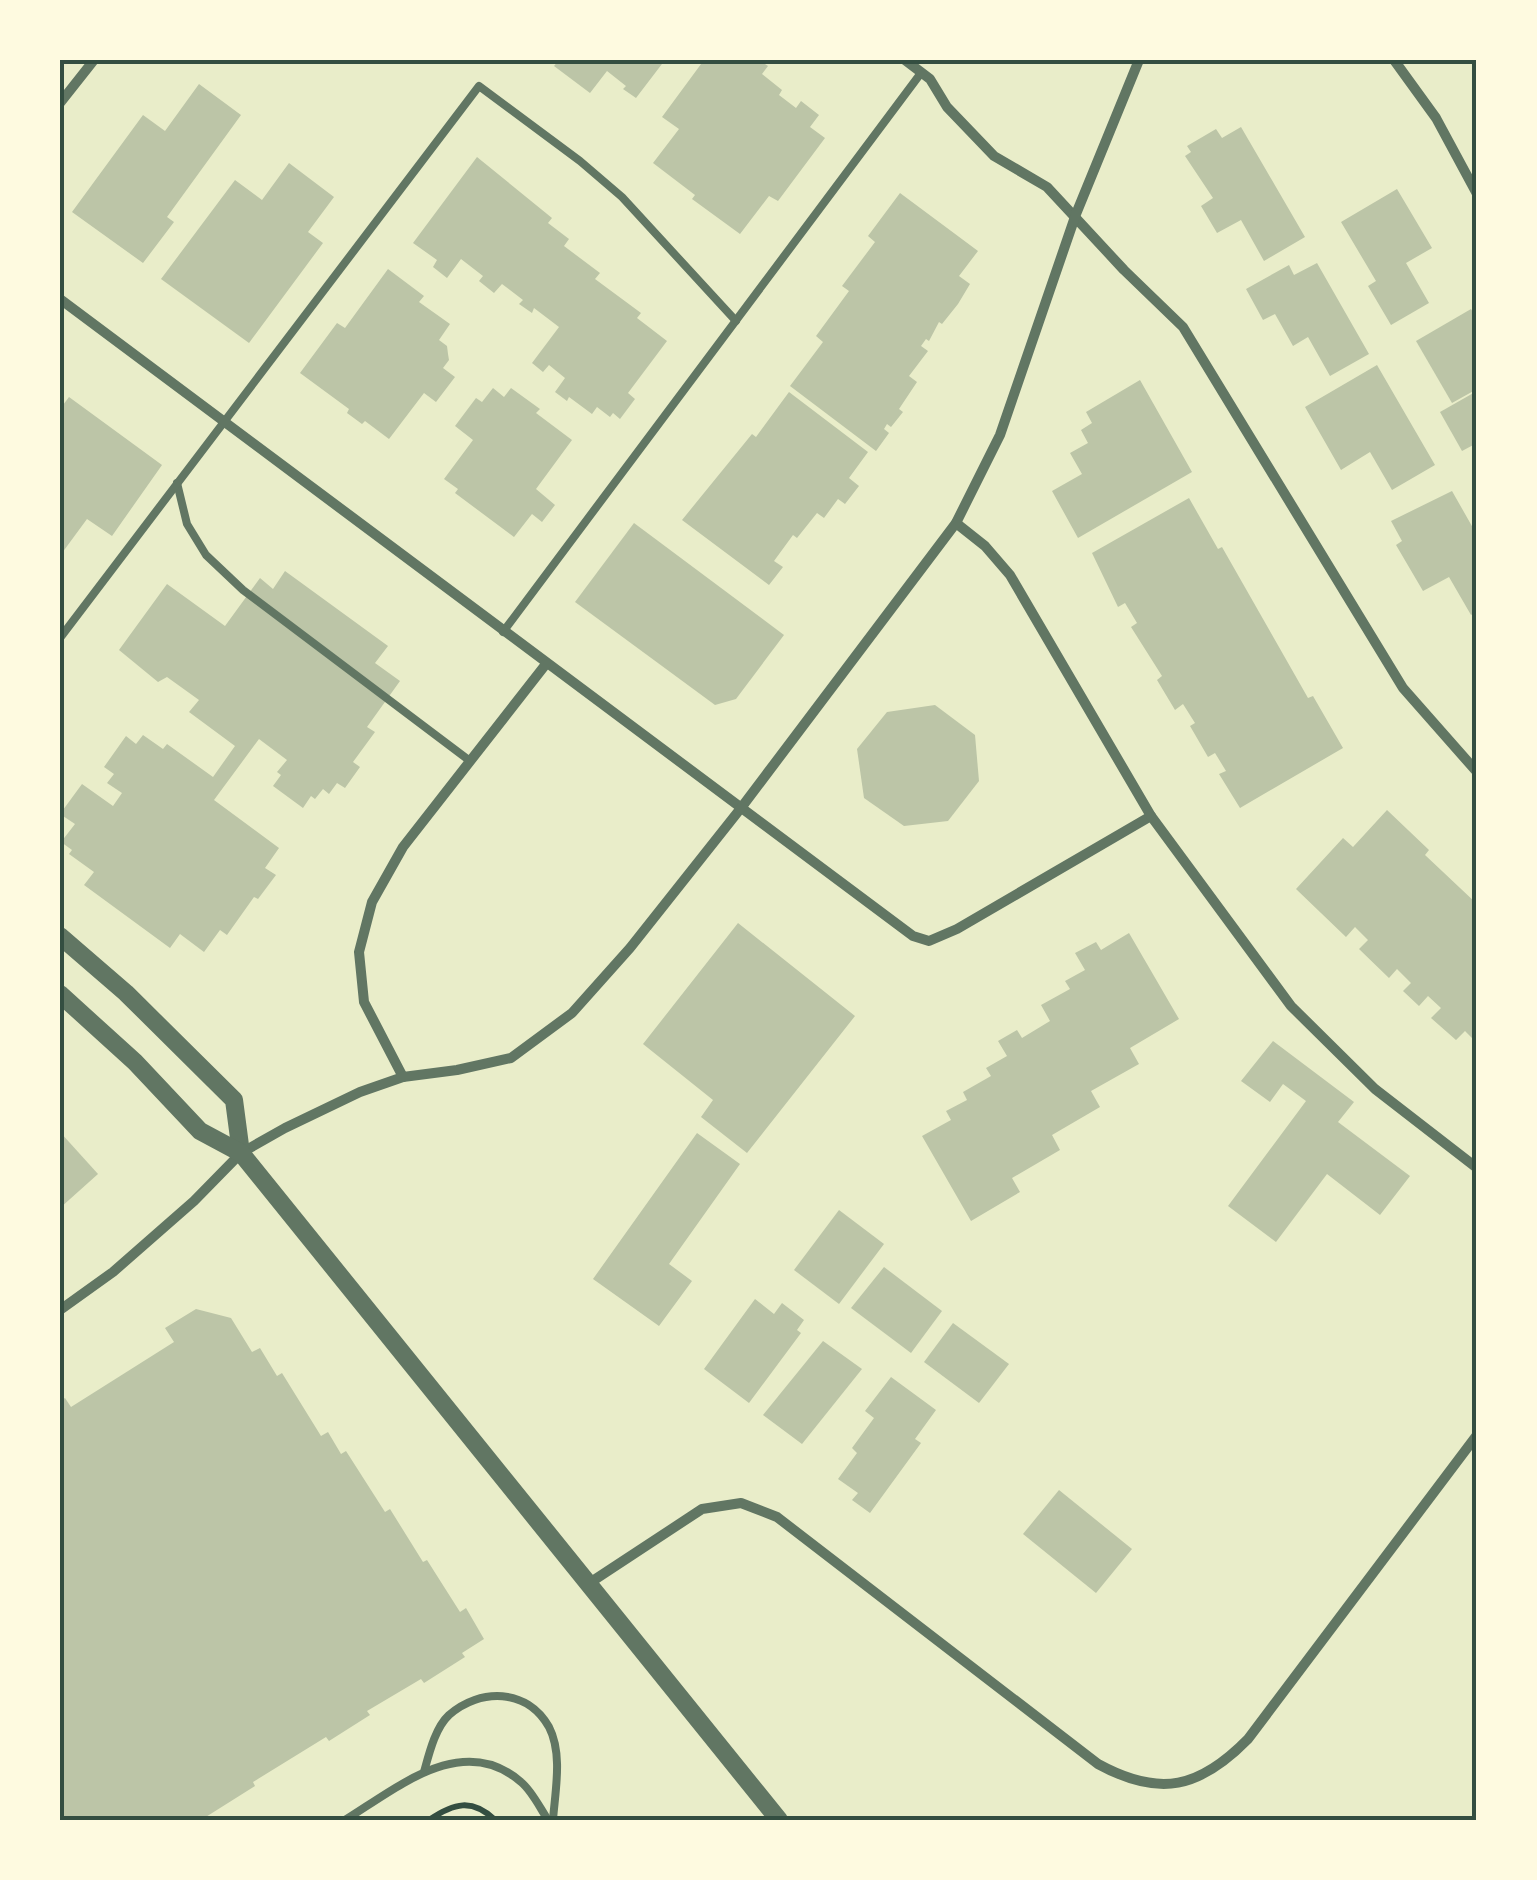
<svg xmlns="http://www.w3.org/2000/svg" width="1537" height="1880" viewBox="0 0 1537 1880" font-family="'DM Sans',sans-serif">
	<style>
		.building { fill: #bcc5a7 }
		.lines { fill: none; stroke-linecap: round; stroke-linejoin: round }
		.path { stroke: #344e41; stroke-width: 6 }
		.service { stroke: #617663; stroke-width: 8 }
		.minor { stroke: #617663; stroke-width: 10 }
		.tertiary { stroke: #617663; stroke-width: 18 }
		.neatline { fill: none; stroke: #344e41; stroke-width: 4 }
	</style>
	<rect width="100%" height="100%" fill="#e9edc9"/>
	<!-- building -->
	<g class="building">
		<path d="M 559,60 L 665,60 L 636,98 L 623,89 L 626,86 L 607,71 L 590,93 L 554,66 Z"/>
		<path d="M 704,60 L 759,60 L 768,66 L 762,74 L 782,90 L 779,95 L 796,108 L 801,101 L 819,115 L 810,127 L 825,138 L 778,201 L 769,196 L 740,234 L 692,199 L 695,195 L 653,163 L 679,129 L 662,117 Z"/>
		<path d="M 199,84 L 241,115 L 167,217 L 174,222 L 143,263 L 72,212 L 143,115 L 165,131 Z"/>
		<path d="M 1241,127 L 1305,237 L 1264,261 L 1241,220 L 1217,233 L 1201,206 L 1213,198 L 1185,156 L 1191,152 L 1187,146 L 1216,129 L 1222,138 Z"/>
		<path d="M 477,157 L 552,218 L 548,223 L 569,239 L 564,246 L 600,273 L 595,279 L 641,313 L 637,318 L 667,341 L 628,393 L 635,399 L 620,419 L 613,413 L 610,417 L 597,407 L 592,414 L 569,397 L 567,401 L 555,392 L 565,378 L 549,365 L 543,372 L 532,363 L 559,327 L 534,308 L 532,313 L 519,304 L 523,300 L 502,284 L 494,293 L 479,281 L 483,276 L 461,259 L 447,278 L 433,267 L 437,260 L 413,243 Z"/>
		<path d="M 289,163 L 334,197 L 308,232 L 323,243 L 249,343 L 161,279 L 235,180 L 262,200 Z"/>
		<path d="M 1397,189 L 1432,248 L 1406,263 L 1429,303 L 1391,325 L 1368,286 L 1376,281 L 1341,222 Z"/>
		<path d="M 900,193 L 978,251 L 959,276 L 970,284 L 958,304 L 942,324 L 939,322 L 929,341 L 926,339 L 921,346 L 928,351 L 909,376 L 917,382 L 899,409 L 903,412 L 891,427 L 887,424 L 884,429 L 889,433 L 876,451 L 790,386 L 823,342 L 816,336 L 849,291 L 842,286 L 875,242 L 868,236 Z"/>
		<path d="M 1317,263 L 1369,354 L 1330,376 L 1308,337 L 1293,346 L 1275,314 L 1263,320 L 1246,289 L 1289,265 L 1294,275 Z"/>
		<path d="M 388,269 L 424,296 L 419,302 L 450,324 L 439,340 L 447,346 L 448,354 L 449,360 L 443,368 L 455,377 L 436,402 L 424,393 L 389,439 L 365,421 L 362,424 L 347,413 L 349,409 L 300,373 L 337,323 L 345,328 Z"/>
		<path d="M 1471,309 L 1477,319 L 1477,389 L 1452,403 L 1416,341 Z"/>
		<path d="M 1377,365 L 1435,465 L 1392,490 L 1370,452 L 1341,470 L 1305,407 Z"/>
		<path d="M 1140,380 L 1192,472 L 1078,538 L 1052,491 L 1082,474 L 1070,453 L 1088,443 L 1081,430 L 1092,423 L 1086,412 Z"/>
		<path d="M 493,388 L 504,397 L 511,388 L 540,409 L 536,413 L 572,440 L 536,489 L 555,505 L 542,522 L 532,514 L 514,537 L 455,493 L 458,489 L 444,479 L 473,440 L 455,426 L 476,398 L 482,402 Z"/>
		<path d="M 1477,391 L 1477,443 L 1462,451 L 1440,412 Z"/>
		<path d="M 789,392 L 868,452 L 849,478 L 859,486 L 845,504 L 838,499 L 824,518 L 817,513 L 797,538 L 793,535 L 774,561 L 783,567 L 769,585 L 682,520 L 752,434 L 756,437 Z"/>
		<path d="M 69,397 L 162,465 L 112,536 L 87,519 L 62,553 L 60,409 Z"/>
		<path d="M 1452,491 L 1477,535 L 1477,611 L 1471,615 L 1449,577 L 1423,591 L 1396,545 L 1402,541 L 1391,521 Z"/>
		<path d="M 1189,498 L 1218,549 L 1222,547 L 1308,698 L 1313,696 L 1343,748 L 1240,808 L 1219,774 L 1226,771 L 1215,753 L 1208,757 L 1190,726 L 1195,723 L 1183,704 L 1175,710 L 1157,680 L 1162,676 L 1131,627 L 1137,623 L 1125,603 L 1118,607 L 1092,553 Z"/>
		<path d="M 634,523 L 784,635 L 736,699 L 715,705 L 575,602 Z"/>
		<path d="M 285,571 L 388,646 L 375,663 L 400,681 L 367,727 L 375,732 L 353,762 L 360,767 L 345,788 L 337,783 L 329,794 L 323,789 L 315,799 L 311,796 L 303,808 L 273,786 L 281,775 L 277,772 L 287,760 L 259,739 L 214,800 L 279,848 L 265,868 L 276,875 L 258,899 L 254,897 L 227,935 L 220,930 L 204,952 L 180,934 L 170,948 L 84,885 L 94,872 L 69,854 L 72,850 L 61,842 L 75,824 L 60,814 L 82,784 L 113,806 L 122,793 L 107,783 L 114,774 L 104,767 L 126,736 L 136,744 L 143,735 L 163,749 L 167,744 L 213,777 L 235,746 L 189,712 L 199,700 L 167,677 L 158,682 L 119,650 L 167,584 L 225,626 L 260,578 L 273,589 Z"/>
		<path d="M 935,705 L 975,735 L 979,781 L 948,821 L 904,826 L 864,798 L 857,749 L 887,712 Z"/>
		<path d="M 1387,810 L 1429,850 L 1425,855 L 1477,904 L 1477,1043 L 1465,1031 L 1456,1040 L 1431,1018 L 1441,1008 L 1428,996 L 1419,1006 L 1403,991 L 1411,983 L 1397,969 L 1389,978 L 1359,949 L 1368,940 L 1355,927 L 1346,937 L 1296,889 L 1343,838 L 1353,847 Z"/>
		<path d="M 738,923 L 855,1016 L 747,1153 L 701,1117 L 713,1100 L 643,1044 Z"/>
		<path d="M 1129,933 L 1179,1019 L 1130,1048 L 1139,1064 L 1091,1091 L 1100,1107 L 1052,1135 L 1060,1150 L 1012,1178 L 1020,1192 L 971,1221 L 922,1136 L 951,1120 L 946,1111 L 967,1100 L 963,1092 L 991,1076 L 986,1068 L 1007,1056 L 998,1041 L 1017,1030 L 1022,1038 L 1050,1021 L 1041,1005 L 1070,989 L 1065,981 L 1085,970 L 1075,953 L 1096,942 L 1101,950 Z"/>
		<path d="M 1273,1041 L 1354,1102 L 1338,1122 L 1410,1176 L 1380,1215 L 1327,1174 L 1276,1242 L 1228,1206 L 1306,1101 L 1283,1084 L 1270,1102 L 1241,1081 Z"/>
		<path d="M 60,1132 L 98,1174 L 60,1208 Z"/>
		<path d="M 697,1133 L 740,1164 L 669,1264 L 692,1281 L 659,1326 L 593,1279 Z"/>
		<path d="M 839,1210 L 884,1244 L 839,1304 L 794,1270 Z"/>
		<path d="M 884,1267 L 942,1311 L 911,1353 L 851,1308 Z"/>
		<path d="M 755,1299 L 774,1314 L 782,1303 L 804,1320 L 797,1330 L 801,1333 L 749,1403 L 704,1369 Z"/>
		<path d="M 196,1309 L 231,1318 L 252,1352 L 260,1348 L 277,1376 L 282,1373 L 321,1436 L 328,1432 L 341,1454 L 346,1451 L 385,1512 L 390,1509 L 423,1562 L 427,1560 L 460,1612 L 466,1608 L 484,1639 L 462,1653 L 465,1657 L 424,1683 L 421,1679 L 367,1711 L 370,1715 L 329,1741 L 326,1737 L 253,1782 L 255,1786 L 201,1820 L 60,1820 L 60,1401 L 65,1398 L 71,1407 L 174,1342 L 165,1328 Z"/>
		<path d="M 953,1323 L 1009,1364 L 979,1403 L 924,1362 Z"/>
		<path d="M 823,1341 L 862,1369 L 802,1444 L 763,1415 Z"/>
		<path d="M 891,1377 L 936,1410 L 915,1439 L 921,1443 L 870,1513 L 852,1500 L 858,1493 L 838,1479 L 857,1453 L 852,1448 L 874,1418 L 865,1411 Z"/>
		<path d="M 1059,1490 L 1132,1549 L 1096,1593 L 1023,1534 Z"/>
	</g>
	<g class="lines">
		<!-- path -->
		<path class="path" d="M 429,1820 C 454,1803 472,1798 495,1820"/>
		<!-- service -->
		<g class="service">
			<path d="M 177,483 L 187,524 L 206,555 L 243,590 L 470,761"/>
			<path d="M 503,632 L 921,73"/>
			<path d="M 60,638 L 479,86 L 580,161 L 622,197 L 736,321"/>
			<path d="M 424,1772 C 429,1754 435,1728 449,1715 C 480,1688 527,1688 549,1727 C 563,1754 555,1792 553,1820"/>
			<path d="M 345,1820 C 397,1788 463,1731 521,1782 C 532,1791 540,1808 548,1820"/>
		</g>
		<!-- minor -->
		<g class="minor">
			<path d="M 905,60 L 930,79 L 947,107 L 994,156 L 1047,187 L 1124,270 L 1183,327 L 1403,688 L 1477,772"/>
			<path d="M 1394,60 L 1436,118 L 1477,194"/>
			<path d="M 60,103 L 94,60"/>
			<path d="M 60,299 L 913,936 L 929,941 L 957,929 L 1151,816"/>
			<path d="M 956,523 L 985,546 L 1010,575 L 1151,816 L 1291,1006 L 1375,1089 L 1477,1168"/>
			<path d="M 403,1077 L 364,1002 L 359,952 L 372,902 L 403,847 L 546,664"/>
			<path d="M 60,1310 L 113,1272 L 194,1201 L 241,1153 L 285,1128 L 360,1092 L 403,1077 L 457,1070 L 511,1058 L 572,1013 L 630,948 L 741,808 L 956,523 L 1000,435 L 1076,214 L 1139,60"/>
			<path d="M 588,1584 L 702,1509 L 741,1503 L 777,1517 L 1098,1764 C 1160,1798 1200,1788 1248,1739 L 1477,1435"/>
		</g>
		<!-- tertiary -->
		<g class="tertiary">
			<path d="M 60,936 L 126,993 L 234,1100 L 241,1153"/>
			<path d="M 60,994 L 135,1062 L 200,1131 L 241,1153 L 779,1820"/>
		</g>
	</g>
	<!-- border -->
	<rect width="1537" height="1880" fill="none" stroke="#fefae0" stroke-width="125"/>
	<rect x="62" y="62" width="1412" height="1756" class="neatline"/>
</svg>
